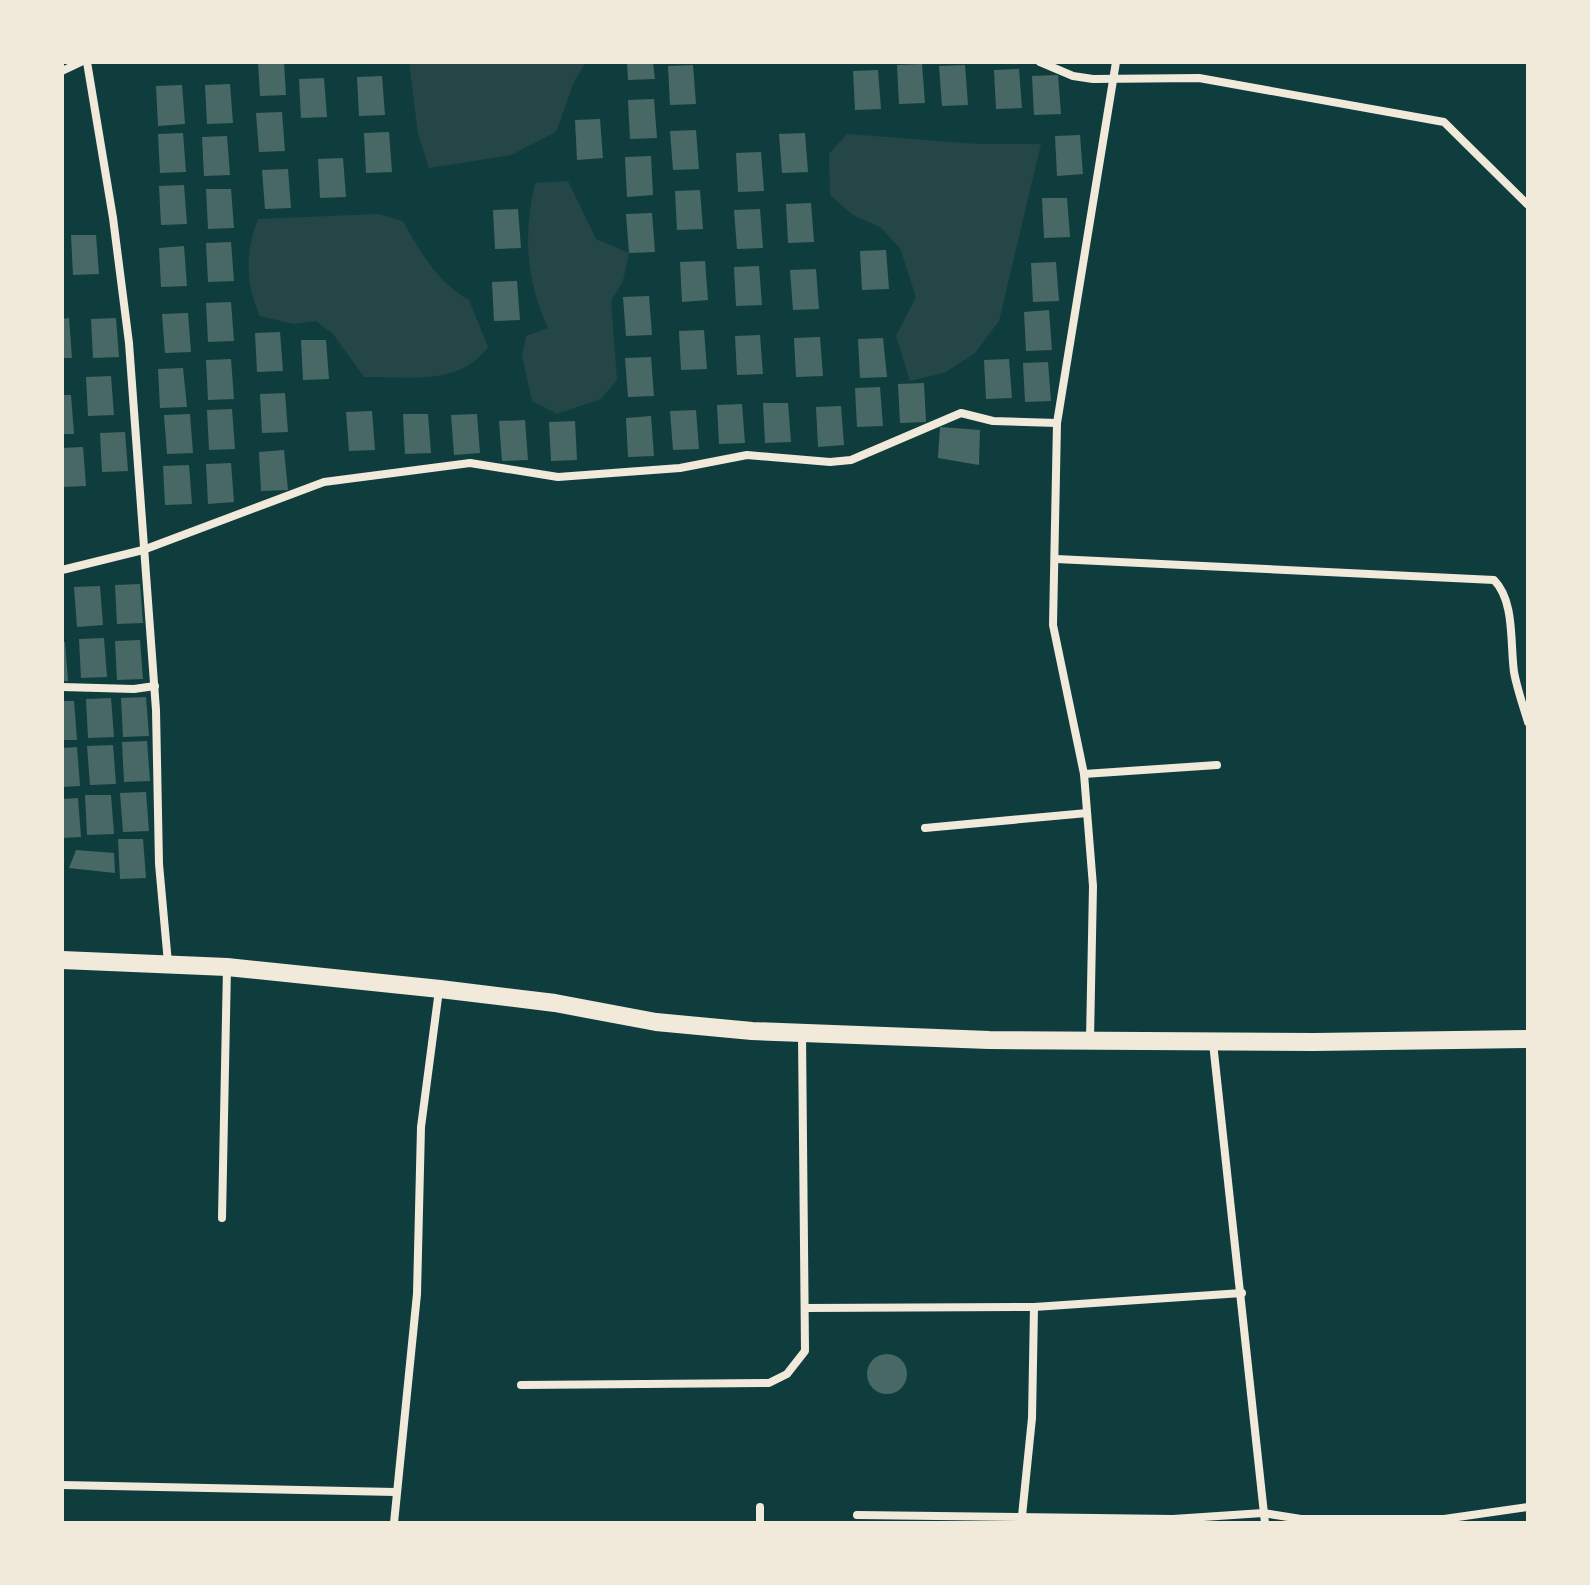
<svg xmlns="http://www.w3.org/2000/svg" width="1590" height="1585" viewBox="0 0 1590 1585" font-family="Overpass,sans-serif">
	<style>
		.green { fill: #244646 }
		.building { fill: #486865 }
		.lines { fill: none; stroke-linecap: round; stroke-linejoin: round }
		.minor { stroke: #f1e9da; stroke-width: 8 }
		.trunk { stroke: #f1e9da; stroke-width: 18 }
	</style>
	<rect width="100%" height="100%" fill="#0f3d3e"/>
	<!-- green -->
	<g class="green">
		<path d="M 409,62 L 586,62 L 574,82 L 556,132 L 511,155 L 429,168 L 418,134 Z"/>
		<path d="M 847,134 L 977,144 L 1041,144 L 999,321 L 975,353 L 946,372 L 910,381 L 896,336 L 916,297 L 900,248 L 880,227 L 853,215 L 830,195 L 829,154 Z"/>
		<path d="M 568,181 L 596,239 L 629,253 L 623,281 L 611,301 L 617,380 L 601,399 L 557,414 L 532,401 L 522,356 L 526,336 L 548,328 C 526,280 523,234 535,183 Z"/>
		<path d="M 378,214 L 403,221 C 420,252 438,283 469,300 L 488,347 C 459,387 408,376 364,377 L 333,334 L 316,321 L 293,324 L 260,316 C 245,283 245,253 258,219 Z"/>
	</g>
	<!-- building -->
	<g class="building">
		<path d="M 258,62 L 284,62 L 286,95 L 260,96 Z"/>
		<path d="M 627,62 L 653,62 L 655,79 L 628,80 Z"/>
		<path d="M 922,64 L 925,103 L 899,104 L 897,65 Z"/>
		<path d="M 693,65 L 696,104 L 670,105 L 668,66 Z"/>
		<path d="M 965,65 L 968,105 L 942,106 L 939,66 Z"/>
		<path d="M 1019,69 L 1022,108 L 996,109 L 994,70 Z"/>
		<path d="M 878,70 L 881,109 L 855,110 L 853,71 Z"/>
		<path d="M 1058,75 L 1061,114 L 1034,115 L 1032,76 Z"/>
		<path d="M 382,76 L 385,115 L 359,116 L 357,77 Z"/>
		<path d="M 324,78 L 327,117 L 301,118 L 299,79 Z"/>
		<path d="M 230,84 L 233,123 L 207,124 L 205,85 Z"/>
		<path d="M 182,85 L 185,124 L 158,126 L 156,86 Z"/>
		<path d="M 654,99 L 657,138 L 630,139 L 628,100 Z"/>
		<path d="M 282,112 L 285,151 L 259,152 L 256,113 Z"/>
		<path d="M 600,119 L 603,158 L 577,160 L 575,120 Z"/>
		<path d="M 696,130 L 699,169 L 673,170 L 670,131 Z"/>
		<path d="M 389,132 L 392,172 L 366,173 L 364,133 Z"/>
		<path d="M 183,133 L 186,172 L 160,173 L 158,134 Z"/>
		<path d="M 805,133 L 808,172 L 782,173 L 779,134 Z"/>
		<path d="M 1080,135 L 1083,174 L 1057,176 L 1055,136 Z"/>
		<path d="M 227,136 L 230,175 L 204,176 L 202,137 Z"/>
		<path d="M 761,152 L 764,191 L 738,192 L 736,153 Z"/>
		<path d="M 651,156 L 653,195 L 627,197 L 625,157 Z"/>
		<path d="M 343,158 L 346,197 L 320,198 L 318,159 Z"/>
		<path d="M 288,169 L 291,208 L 265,209 L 262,170 Z"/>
		<path d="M 184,185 L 187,224 L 161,225 L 159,186 Z"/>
		<path d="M 206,189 L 231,189 L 234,228 L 208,229 Z"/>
		<path d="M 700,190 L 703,229 L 677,230 L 675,191 Z"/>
		<path d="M 1042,198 L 1067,198 L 1070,237 L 1044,238 Z"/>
		<path d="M 811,203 L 814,242 L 788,243 L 786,204 Z"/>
		<path d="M 518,209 L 521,248 L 495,249 L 493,210 Z"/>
		<path d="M 760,209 L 763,248 L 737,249 L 734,210 Z"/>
		<path d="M 652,213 L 655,252 L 629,253 L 626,214 Z"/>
		<path d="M 71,235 L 96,235 L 99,274 L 73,275 Z"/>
		<path d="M 231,242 L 234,281 L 208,282 L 206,243 Z"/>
		<path d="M 184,246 L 187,286 L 161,287 L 159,248 Z"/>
		<path d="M 886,250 L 889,289 L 862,290 L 860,251 Z"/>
		<path d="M 705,261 L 708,300 L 682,302 L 680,262 Z"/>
		<path d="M 1056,262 L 1059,301 L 1033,302 L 1031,263 Z"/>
		<path d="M 759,266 L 762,305 L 736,306 L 734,267 Z"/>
		<path d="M 816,269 L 819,309 L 793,310 L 790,270 Z"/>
		<path d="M 517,281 L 520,320 L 494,321 L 492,282 Z"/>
		<path d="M 649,296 L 652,335 L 626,336 L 623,297 Z"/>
		<path d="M 231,302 L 234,341 L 208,342 L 206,303 Z"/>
		<path d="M 1049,310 L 1052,350 L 1026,351 L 1024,312 Z"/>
		<path d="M 188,313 L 191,352 L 165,353 L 162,314 Z"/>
		<path d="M 69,318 L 72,358 L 62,358 L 62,319 Z"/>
		<path d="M 116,318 L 119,357 L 93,358 L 91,319 Z"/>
		<path d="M 704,330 L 707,369 L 681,370 L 679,331 Z"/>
		<path d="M 280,332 L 283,371 L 257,372 L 255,333 Z"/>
		<path d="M 760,335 L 763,374 L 737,375 L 735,336 Z"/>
		<path d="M 820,337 L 823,376 L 796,377 L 794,338 Z"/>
		<path d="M 883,338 L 887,377 L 860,378 L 858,339 Z"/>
		<path d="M 301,340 L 326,340 L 329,379 L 303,380 Z"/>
		<path d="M 651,357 L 654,396 L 628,397 L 625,358 Z"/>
		<path d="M 231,359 L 234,399 L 208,400 L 206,360 Z"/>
		<path d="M 1009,359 L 1012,398 L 986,399 L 984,360 Z"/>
		<path d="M 1048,362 L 1051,401 L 1025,402 L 1023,363 Z"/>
		<path d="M 183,368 L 187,407 L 160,408 L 158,369 Z"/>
		<path d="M 111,376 L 114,415 L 88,416 L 86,377 Z"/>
		<path d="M 924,383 L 926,422 L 900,423 L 898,384 Z"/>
		<path d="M 880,387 L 883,426 L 857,427 L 855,388 Z"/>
		<path d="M 285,393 L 288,432 L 262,433 L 260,394 Z"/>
		<path d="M 62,395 L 71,395 L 74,434 L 62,434 Z"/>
		<path d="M 763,403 L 788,403 L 791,442 L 765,443 Z"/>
		<path d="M 742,404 L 745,443 L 719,444 L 717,405 Z"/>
		<path d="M 841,406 L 844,445 L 818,447 L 816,407 Z"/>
		<path d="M 232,409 L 235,449 L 209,450 L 207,410 Z"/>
		<path d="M 696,410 L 699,449 L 673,450 L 670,411 Z"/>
		<path d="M 372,411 L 375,450 L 349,451 L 346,412 Z"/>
		<path d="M 190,414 L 193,453 L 167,454 L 164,415 Z"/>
		<path d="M 403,414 L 428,414 L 431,453 L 405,454 Z"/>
		<path d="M 477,414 L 480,453 L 454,455 L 451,415 Z"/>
		<path d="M 651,416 L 654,456 L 628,457 L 626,418 Z"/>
		<path d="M 525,420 L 528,460 L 502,461 L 499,421 Z"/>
		<path d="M 575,421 L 577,460 L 551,461 L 549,422 Z"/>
		<path d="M 940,427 L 980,430 L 979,465 L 938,458 Z"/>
		<path d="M 125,432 L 128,471 L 102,472 L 100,433 Z"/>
		<path d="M 83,447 L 86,486 L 62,487 L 62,448 Z"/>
		<path d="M 284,450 L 288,490 L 261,491 L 259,452 Z"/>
		<path d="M 231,463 L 234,502 L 208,504 L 206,464 Z"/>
		<path d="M 189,465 L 192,504 L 165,505 L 163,466 Z"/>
		<path d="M 140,584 L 143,623 L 117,624 L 115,585 Z"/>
		<path d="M 100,586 L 103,625 L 77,627 L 74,587 Z"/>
		<path d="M 104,638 L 107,677 L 81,678 L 79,639 Z"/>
		<path d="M 140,640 L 143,679 L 117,680 L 115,641 Z"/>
		<path d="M 62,642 L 65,642 L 68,681 L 62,681 Z"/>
		<path d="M 146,697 L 149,736 L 123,737 L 121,698 Z"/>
		<path d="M 111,698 L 114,737 L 88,738 L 86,699 Z"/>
		<path d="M 62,701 L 74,701 L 77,740 L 62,740 Z"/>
		<path d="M 147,741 L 150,781 L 124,782 L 122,742 Z"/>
		<path d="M 113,745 L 116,784 L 90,785 L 87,746 Z"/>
		<path d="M 77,747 L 80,786 L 62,787 L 62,748 Z"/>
		<path d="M 146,792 L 149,831 L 123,832 L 120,793 Z"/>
		<path d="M 85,795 L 111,795 L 114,834 L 87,835 Z"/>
		<path d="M 78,798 L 81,837 L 62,838 L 62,799 Z"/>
		<path d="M 118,839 L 143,839 L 146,878 L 120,879 Z"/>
		<path d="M 76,850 L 114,853 L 115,873 L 69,868 Z"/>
		<circle cx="887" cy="1374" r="20"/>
	</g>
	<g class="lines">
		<!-- minor -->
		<g class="minor">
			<path d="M 87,62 L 113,218 L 129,343 L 156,710 L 159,864 L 168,963"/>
			<path d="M 1040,62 L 1073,76 L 1093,79 L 1199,78 L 1444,122 L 1528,205"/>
			<path d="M 62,71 L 81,62"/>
			<path d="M 1056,559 L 1494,580 C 1515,601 1510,643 1514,672 C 1517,689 1523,705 1528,722"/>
			<path d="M 62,570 L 143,550 L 324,482 L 470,463 L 558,477 L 680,468 L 747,455 L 830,462 L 851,460 L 961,413 L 993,421 L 1057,423"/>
			<path d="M 62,687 L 134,689 L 155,686"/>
			<path d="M 1084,774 L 1217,765"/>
			<path d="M 925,828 L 1087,813"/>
			<path d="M 1090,1039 L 1093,886 L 1084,774 L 1053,625 L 1057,423 L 1116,62"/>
			<path d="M 1213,1043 L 1265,1523"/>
			<path d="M 222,1218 L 227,967"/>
			<path d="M 805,1308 L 1034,1307 L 1242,1293"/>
			<path d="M 521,1385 L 769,1383 L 787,1374 L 805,1351 L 802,1034"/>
			<path d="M 62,1485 L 395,1492"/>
			<path d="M 857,1515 L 1173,1519 L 1263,1513 L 1301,1519 L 1444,1519 L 1528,1507"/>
			<path d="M 1022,1516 L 1032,1418 L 1034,1307"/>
			<path d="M 394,1523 L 417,1294 L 421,1127 L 439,990"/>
			<path d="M 760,1523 L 760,1507"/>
		</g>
		<!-- trunk -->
		<path class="trunk" d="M 62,960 L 227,967 L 440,989 L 555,1003 L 656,1022 L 752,1031 L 989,1040 L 1314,1042 L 1528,1039"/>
	</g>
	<!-- border -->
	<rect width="1590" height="1585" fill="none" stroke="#f1e9da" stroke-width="128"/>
</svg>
